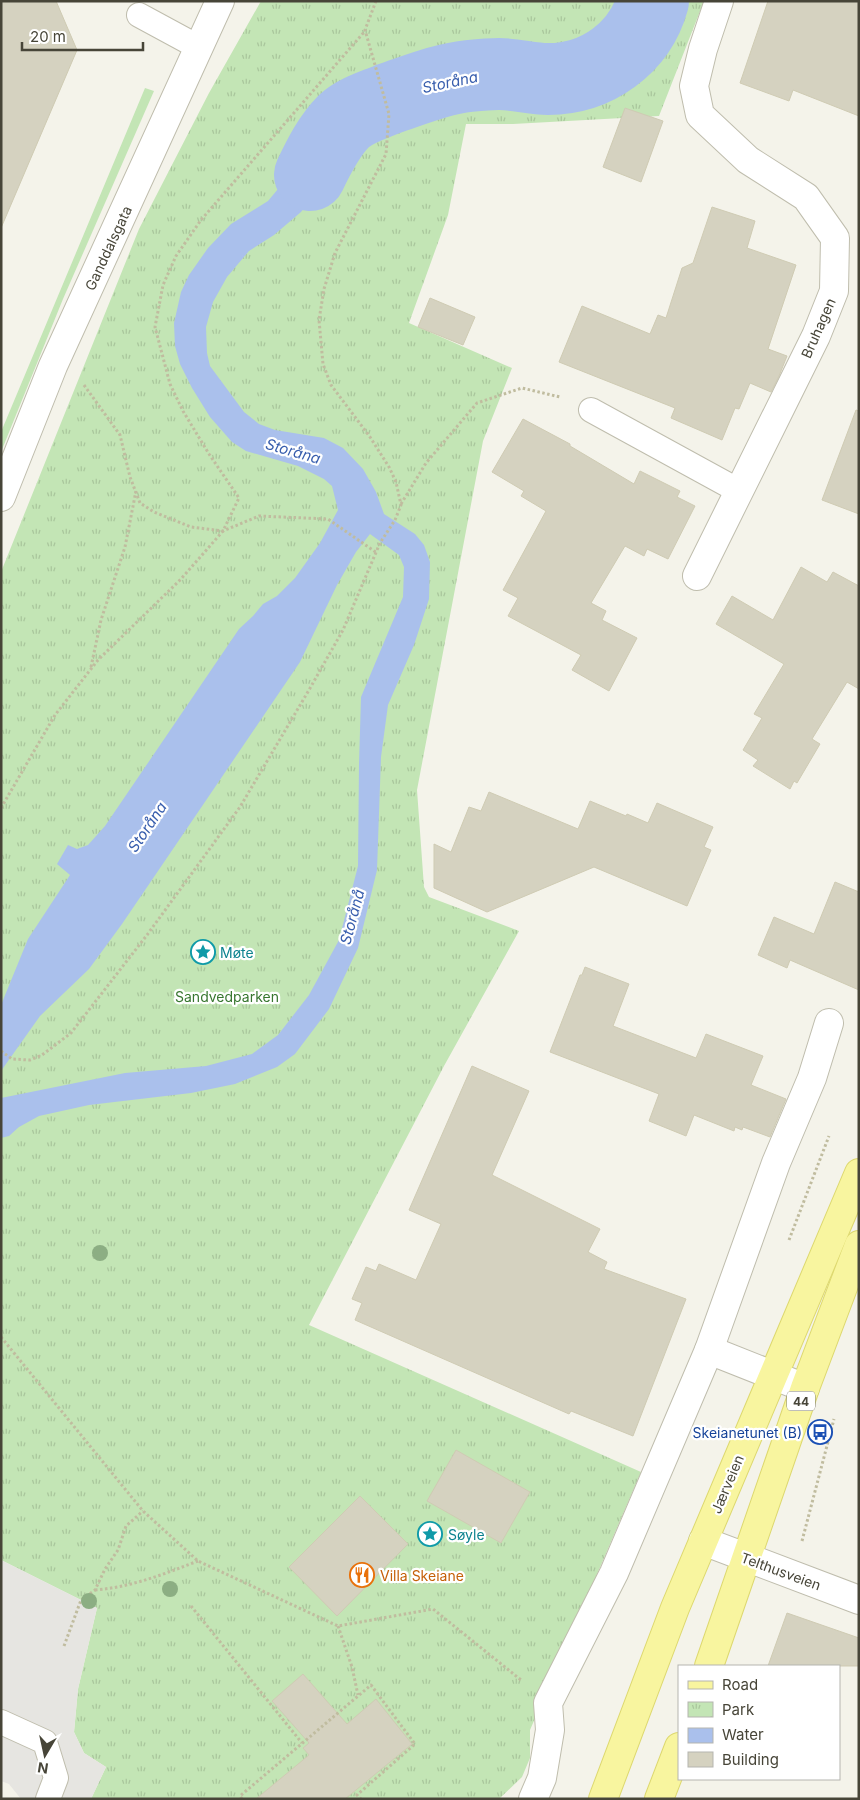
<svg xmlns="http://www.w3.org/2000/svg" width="860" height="1800" viewBox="0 0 860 1800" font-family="Inter,sans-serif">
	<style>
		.grass { fill: #c3e5b5 }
		.park { fill: url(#park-tufts) }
		.parking { fill: #e6e5e1 }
		.water { fill: #aac0ec }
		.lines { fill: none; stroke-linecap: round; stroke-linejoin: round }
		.river { stroke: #aac0ec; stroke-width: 72 }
		.building { fill: #d5d2c0; stroke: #cfcbb3 }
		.service-casing { stroke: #bfbdad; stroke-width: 26 }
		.minor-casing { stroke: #bfbdad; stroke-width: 30 }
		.primary-casing { stroke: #ddd86f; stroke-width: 30 }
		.path { stroke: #c0bc9f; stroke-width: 3; stroke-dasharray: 2.5 2.5; stroke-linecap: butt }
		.service { stroke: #fff; stroke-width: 24 }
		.minor { stroke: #fff; stroke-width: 28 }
		.primary { stroke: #f8f59f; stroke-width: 28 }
		.tree { fill: #8cae83 }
		.labels { text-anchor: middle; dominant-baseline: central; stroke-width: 4.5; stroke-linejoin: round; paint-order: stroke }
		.shield { fill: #fff; stroke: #7e7d74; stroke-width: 1 }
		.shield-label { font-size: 12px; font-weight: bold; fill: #474538 }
		.street-label { font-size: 14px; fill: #474538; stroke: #fff }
		.culture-label { font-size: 14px; fill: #0d838f; stroke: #fff; text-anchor: start }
		.park-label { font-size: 14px; fill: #37762f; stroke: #fff }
		.transit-label { font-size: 14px; fill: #164399; stroke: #fff; text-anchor: end }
		.food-label { font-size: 14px; fill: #c56008; stroke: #fff; text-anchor: start }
		.water-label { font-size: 15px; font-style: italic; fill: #375dad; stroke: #fff }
	</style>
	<defs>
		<pattern id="park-tufts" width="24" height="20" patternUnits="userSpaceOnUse" patternTransform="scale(1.25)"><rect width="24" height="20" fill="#c3e5b5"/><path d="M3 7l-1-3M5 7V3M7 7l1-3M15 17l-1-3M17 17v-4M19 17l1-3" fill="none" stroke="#a9c69c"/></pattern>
	</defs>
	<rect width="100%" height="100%" fill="#f4f3ea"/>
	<!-- grass -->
	<path class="grass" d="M 145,88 L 154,91 L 63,299 L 1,452 L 1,432 Z"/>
	<!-- park -->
	<path class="park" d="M 261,1 L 704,1 L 659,116 L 513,124 L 466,124 L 448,215 L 409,323 L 512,368 L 483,441 L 417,790 L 424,887 L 429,897 L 519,931 L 444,1066 L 309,1325 L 641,1472 L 530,1730 L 530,1758 L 522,1777 L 499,1799 L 91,1799 L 106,1767 L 84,1753 L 74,1732 L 78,1689 L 97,1608 L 1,1560 L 1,572 L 139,229 L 209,93 Z"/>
	<!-- parking -->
	<path class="parking" d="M 1,1560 L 97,1608 L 78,1689 L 74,1732 L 84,1753 L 106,1767 L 91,1799 L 21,1799 L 9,1784 L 1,1781 Z"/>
	<!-- water -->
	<g class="water">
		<path d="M 636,1 L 668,1 C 659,37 639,61 606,79 C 598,84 588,89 579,91 C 538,99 495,94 453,96 C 434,97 416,104 398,107 L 390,81 C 418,72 446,62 475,60 C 503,58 540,71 566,64 C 579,61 589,55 600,48 C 621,35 627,24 636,1 Z"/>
		<path d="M 370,87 L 379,117 L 353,144 L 301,212 L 274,235 L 249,251 L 227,277 L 213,302 L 206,327 L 207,353 L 210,366 L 244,412 L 259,424 L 275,430 L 324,438 L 343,448 L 363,469 L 376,492 L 384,514 L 415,534 L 424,545 L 430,562 L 429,599 L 414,645 L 388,705 L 381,757 L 377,870 L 358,948 L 329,1009 L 295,1054 L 277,1067 L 235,1084 L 191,1093 L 89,1105 L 39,1116 L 19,1127 L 9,1136 L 1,1138 L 1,1098 L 125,1073 L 206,1066 L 252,1054 L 278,1035 L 309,995 L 339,940 L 358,866 L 359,764 L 361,697 L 403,597 L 404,567 L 399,555 L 370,534 L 356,552 L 337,585 L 300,662 L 122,924 L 89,969 L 40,1016 L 1,1071 L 1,1005 L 28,939 L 70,875 L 57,864 L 68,845 L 77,849 L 88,845 L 105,826 L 239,629 L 253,616 L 263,604 L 277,596 L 295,578 L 320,543 L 338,510 L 332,486 L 324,479 L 298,466 L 246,451 L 232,442 L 210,417 L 192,388 L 180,364 L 175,346 L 174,323 L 181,292 L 189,275 L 208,248 L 231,224 L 268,201 L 298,165 L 342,107 L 362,91 Z"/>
	</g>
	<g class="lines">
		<!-- river -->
		<path class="river" d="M 310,175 C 319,156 329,136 344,121 C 356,110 374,105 388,99 C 415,90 441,79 469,76 C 479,75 489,74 499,74 C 515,74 532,79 548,79 C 597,79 640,48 653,1"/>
	</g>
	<!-- building -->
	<g class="building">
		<path d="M 1,1 L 56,1 L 77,50 L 1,228 Z"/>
		<path d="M 768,1 L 859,1 L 859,116 L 793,90 L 789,101 L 740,83 Z"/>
		<path d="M 625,108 L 663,121 L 641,182 L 603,167 Z"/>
		<path d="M 712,207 L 755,221 L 747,248 L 796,265 L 768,349 L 787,356 L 779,376 L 771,392 L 750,383 L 739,409 L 735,408 L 722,440 L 671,418 L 675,408 L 559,362 L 582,306 L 650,334 L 658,315 L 666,318 L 682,268 L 693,263 Z"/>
		<path d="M 430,298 L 475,317 L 463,345 L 418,327 Z"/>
		<path d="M 856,410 L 859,411 L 859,514 L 822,500 Z"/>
		<path d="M 523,419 L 570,444 L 570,446 L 634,484 L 640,471 L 680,491 L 677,497 L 695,506 L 668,559 L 647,549 L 644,556 L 625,546 L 591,603 L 606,611 L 602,620 L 637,638 L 609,691 L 572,670 L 581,655 L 508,616 L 518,598 L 503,590 L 546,511 L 521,496 L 524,491 L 492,472 Z"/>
		<path d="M 801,567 L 827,582 L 833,572 L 859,586 L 859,689 L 847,682 L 812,739 L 820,744 L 797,783 L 794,781 L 790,789 L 753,766 L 758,760 L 743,750 L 762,718 L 754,714 L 784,664 L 716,624 L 732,596 L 773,620 Z"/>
		<path d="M 489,792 L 578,829 L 590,801 L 626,816 L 627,814 L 648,823 L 657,803 L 713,827 L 704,847 L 711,850 L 687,906 L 594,867 L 487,912 L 434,888 L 434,844 L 451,852 L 469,807 L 481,811 Z"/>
		<path d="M 835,882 L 859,892 L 859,990 L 790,960 L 787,968 L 758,955 L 774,917 L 814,934 Z"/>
		<path d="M 585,967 L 629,984 L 613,1026 L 696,1058 L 706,1034 L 763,1056 L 751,1085 L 786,1099 L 770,1137 L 743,1127 L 742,1130 L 735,1127 L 734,1131 L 694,1115 L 686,1136 L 649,1121 L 659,1094 L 550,1052 L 580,975 L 582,975 Z"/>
		<path d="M 472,1066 L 529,1091 L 492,1175 L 600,1229 L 588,1252 L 607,1262 L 604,1269 L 686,1299 L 633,1436 L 571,1411 L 569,1414 L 355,1320 L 362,1303 L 352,1299 L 366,1267 L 376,1271 L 379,1264 L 416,1280 L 441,1224 L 409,1210 Z"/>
		<path d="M 456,1450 L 530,1492 L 501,1543 L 427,1501 Z"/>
		<path d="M 360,1496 L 408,1544 L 337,1616 L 289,1567 Z"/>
		<path d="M 787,1613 L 859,1638 L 859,1666 L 768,1666 Z"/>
		<path d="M 303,1674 L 347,1724 L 376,1699 L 412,1744 L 345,1799 L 256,1799 L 309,1755 L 303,1748 L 309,1743 L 272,1701 Z"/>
	</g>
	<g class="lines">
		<defs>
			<g id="service">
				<path d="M 139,15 L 200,48"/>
				<path d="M 591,410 L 739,491"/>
				<path d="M 1,1722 L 45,1742 L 56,1778 L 48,1799"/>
			</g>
			<g id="minor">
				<path d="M 1,497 L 53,366 L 220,1"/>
				<path d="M 697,576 L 816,336 L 834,291 L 835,238 L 806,197 L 748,160 L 700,115 L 694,86 L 703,49 L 719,1"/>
				<path d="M 709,1350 L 805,1388"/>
				<path d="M 703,1541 L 859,1600"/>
				<path d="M 533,1799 L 542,1778 L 550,1730 L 548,1703 L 614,1573 L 709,1350 L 776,1163 L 812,1078 L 829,1023"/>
			</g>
			<g id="primary">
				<path d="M 709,1666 L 805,1388 L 859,1245"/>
				<path d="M 603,1799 L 675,1608 L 859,1173"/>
				<path d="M 659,1799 L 679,1747"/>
			</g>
		</defs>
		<!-- service casing -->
		<use href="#service" class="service-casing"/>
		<!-- minor casing -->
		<use href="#minor" class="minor-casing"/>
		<!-- primary casing -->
		<use href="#primary" class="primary-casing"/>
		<!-- path -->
		<g class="path">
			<path d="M 84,385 L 120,435 L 130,477 L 140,503 L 154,512 L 191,527 L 223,531 L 259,516 L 328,519 L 377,553"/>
			<path d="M 401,504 L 426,463 L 477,403 L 522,388 L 560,397"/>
			<path d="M 91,667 L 101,620 L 125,547 L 136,491"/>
			<path d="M 1,808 L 55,715 L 98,660 L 181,579 L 223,531 L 239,498 L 209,454 L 183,411 L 170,384 L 155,327 L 163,285 L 176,256 L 201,220 L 365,31"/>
			<path d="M 1,1051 L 12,1059 L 30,1060 L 42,1055 L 71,1033 L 147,935 L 240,807 L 309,690 L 343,630 L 380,543 L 395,520 L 401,505 L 396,482 L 389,467 L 370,437 L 331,385 L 323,364 L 319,320 L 324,289 L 335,253 L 386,154 L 389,114 L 365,30 L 376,1"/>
			<path d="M 789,1240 L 829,1136"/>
			<path d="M 1,1337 L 143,1511 L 198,1561 L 338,1626 L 433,1609 L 521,1680"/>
			<path d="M 802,1541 L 834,1419"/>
			<path d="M 95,1590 C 132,1587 164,1574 198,1561"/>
			<path d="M 191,1606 L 302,1743"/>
			<path d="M 338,1626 L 352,1667 L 358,1695"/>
			<path d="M 64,1646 L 81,1600 L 95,1590 L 105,1569 L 118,1550 L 126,1526 L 143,1511"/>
			<path d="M 242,1799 L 240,1796 L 371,1685 L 415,1744 L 357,1795 L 361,1799"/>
		</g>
		<!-- service -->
		<use href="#service" class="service"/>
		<!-- minor -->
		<use href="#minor" class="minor"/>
		<!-- primary -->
		<use href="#primary" class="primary"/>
	</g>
	<!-- trees -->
	<g class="tree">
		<circle cx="100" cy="1253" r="8"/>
		<circle cx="170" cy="1589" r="8"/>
		<circle cx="89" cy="1601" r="8"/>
	</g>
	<!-- icons -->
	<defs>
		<symbol id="sight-ring" viewBox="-11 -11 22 22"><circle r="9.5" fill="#fff" stroke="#0f9aa8" stroke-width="1.5"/><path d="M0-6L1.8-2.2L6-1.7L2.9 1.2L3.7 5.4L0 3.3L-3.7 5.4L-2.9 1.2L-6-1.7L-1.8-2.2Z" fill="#0f9aa8"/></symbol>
		<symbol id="bus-ring" viewBox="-11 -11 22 22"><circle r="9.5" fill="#fff" stroke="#1a4fb4" stroke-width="1.5"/><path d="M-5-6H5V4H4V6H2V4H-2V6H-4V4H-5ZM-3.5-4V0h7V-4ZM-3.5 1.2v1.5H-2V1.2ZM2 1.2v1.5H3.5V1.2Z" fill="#1a4fb4"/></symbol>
		<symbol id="restaurant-ring" viewBox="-11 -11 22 22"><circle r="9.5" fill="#fff" stroke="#e8710a" stroke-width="1.5"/><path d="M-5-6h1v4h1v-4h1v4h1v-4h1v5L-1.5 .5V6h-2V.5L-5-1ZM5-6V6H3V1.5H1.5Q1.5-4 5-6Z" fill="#e8710a"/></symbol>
	</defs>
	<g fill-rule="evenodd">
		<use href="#sight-ring" x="189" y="938" width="28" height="28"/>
		<use href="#bus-ring" x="806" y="1418" width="28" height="28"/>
		<use href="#sight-ring" x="416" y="1520" width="28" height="28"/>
		<use href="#restaurant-ring" x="348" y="1561" width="28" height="28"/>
	</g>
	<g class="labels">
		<!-- shield labels -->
		<rect class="shield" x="787" y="1391.5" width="28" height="19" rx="4"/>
		<g class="shield-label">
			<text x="801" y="1401">44</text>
		</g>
		<!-- street labels -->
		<g class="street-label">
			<text transform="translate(108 248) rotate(-65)">Ganddalsgata</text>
			<text transform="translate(818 328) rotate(-66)">Bruhagen</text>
			<text transform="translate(727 1484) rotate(-67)">Jærveien</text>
			<text transform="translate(781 1571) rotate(20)">Telthusveien</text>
		</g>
		<!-- culture labels -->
		<g class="culture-label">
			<text x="220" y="952">Møte</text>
			<text x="448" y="1534">Søyle</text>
		</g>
		<!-- park labels -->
		<g class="park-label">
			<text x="227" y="996">Sandvedparken</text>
		</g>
		<!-- transit labels -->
		<g class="transit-label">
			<text x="802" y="1432">Skeianetunet (B)</text>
		</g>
		<!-- food labels -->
		<g class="food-label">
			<text x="380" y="1575">Villa Skeiane</text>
		</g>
		<!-- water labels -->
		<g class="water-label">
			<text transform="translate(450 82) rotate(-12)">Storåna</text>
			<text transform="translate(293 451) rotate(16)">Storåna</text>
			<text transform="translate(147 827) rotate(-56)">Storåna</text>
			<text transform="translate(352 917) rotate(-75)">Storånå</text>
		</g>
	</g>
	<!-- border -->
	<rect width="860" height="1800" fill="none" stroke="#474538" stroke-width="5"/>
	<!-- legend -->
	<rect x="678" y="1665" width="162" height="115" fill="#ffffff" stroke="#b5b5af"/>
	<rect x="688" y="1681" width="25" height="8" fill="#f8f59f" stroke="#b5b5af"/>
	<text x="722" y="1690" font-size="15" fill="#474538">Road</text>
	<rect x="688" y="1702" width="25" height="15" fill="url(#park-tufts)" stroke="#b5b5af"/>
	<text x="722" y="1715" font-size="15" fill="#474538">Park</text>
	<rect x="688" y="1728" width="25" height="15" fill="#aac0ec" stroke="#b5b5af"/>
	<text x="722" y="1740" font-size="15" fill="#474538">Water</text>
	<rect x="688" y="1752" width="25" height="15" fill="#d5d2c0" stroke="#b5b5af"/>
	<text x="722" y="1765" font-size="15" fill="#474538">Building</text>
	<!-- north arrow -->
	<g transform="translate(45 1755) rotate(189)" stroke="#ffffff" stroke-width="4" paint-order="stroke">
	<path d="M0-4L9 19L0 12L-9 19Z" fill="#474538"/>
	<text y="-8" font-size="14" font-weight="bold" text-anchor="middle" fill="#474538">N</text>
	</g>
	<!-- scale -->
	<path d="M22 42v8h121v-8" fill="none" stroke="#474538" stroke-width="2.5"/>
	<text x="30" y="42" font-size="15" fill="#474538" stroke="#ffffff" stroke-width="4" paint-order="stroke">20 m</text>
</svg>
